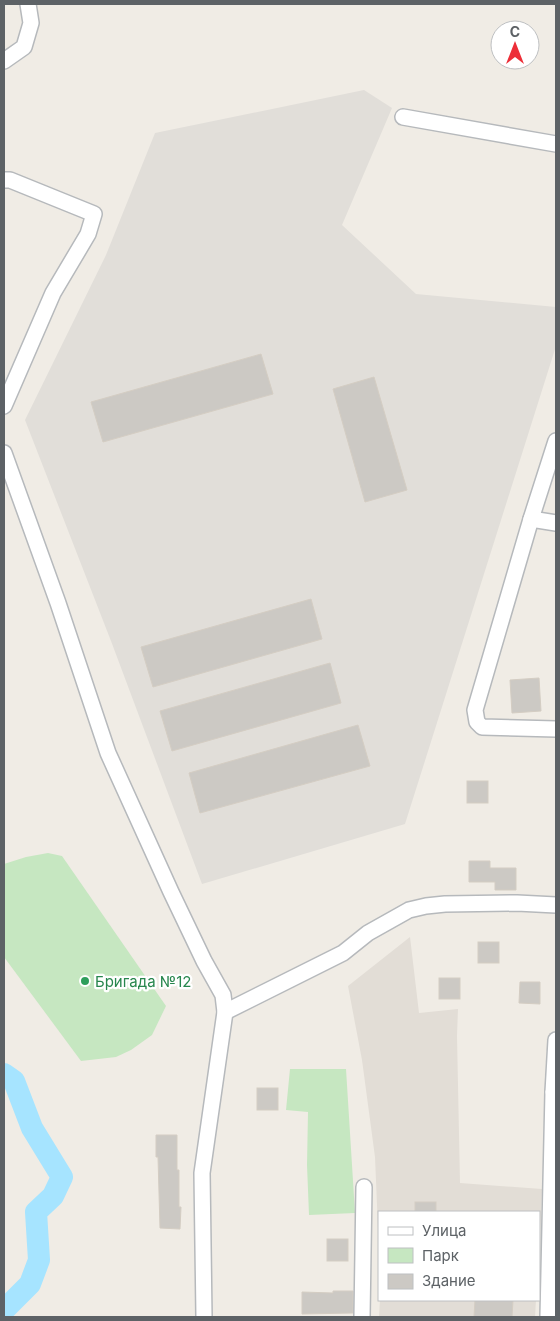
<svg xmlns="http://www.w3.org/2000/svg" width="560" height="1321" viewBox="0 0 560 1321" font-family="Inter,sans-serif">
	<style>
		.industrial { fill: #e1ded9 }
		.education { fill: #e2ddd6 }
		.green { fill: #c6e7c1 }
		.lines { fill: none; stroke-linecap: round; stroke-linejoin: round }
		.river { stroke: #a6e4ff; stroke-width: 22 }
		.building { fill: #ccc9c4; stroke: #d4cdc3 }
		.minor-casing { stroke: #b6b9bc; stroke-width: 18 }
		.minor { stroke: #fff; stroke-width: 15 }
		.leisure-dot { fill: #2e9e5b; stroke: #fff; stroke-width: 2 }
		.labels { text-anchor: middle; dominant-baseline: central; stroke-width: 4.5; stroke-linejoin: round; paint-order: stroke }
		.leisure-label { font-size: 15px; fill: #27864d; stroke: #fff; text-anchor: start }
	</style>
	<rect width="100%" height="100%" fill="#f0ece5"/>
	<!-- industrial -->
	<path class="industrial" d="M 364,90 L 392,108 L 342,225 L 416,294 L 556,307 L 556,346 L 405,824 L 202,884 L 111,641 L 25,420 L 106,255 L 155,133 Z"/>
	<!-- education -->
	<g class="education">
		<path d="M 410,937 L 419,1013 L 458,1009 L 457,1036 L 460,1183 L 542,1189 L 539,1252 L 539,1212 L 379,1212 L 379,1253 L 375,1157 L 362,1060 L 348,986 Z"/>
		<path d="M 380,1300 L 536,1300 L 535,1317 L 379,1317 Z"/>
	</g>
	<!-- green -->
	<g class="green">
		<path d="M 48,853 L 62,856 L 166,1006 L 152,1035 L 131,1050 L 116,1057 L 81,1061 L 4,957 L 4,864 L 26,857 Z"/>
		<path d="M 290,1069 L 346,1069 L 355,1213 L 309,1215 L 307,1165 L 308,1112 L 286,1110 Z"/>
	</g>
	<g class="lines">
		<!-- river -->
		<path class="river" d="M 4,1074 L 14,1081 L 32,1128 L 62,1177 L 53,1196 L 36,1212 L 39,1260 L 30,1284 L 4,1310"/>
	</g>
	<!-- building -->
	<g class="building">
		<path d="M 261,354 L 273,394 L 103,442 L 91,402 Z"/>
		<path d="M 374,377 L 407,490 L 365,502 L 333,389 Z"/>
		<path d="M 311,599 L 322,639 L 153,687 L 141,647 Z"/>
		<path d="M 330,663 L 341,703 L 172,751 L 160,711 Z"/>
		<path d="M 539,678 L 541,711 L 512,713 L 510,680 Z"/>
		<path d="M 358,725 L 370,766 L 200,813 L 189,773 Z"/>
		<rect x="467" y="781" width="21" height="22"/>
		<path d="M 469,861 L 490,861 L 490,868 L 516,868 L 516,890 L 495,890 L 495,882 L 469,882 Z"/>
		<rect x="478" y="942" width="21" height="21"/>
		<rect x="439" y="978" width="21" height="21"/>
		<path d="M 520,982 L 540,982 L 540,1004 L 519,1003 Z"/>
		<rect x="257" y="1088" width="21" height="22"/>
		<path d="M 156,1135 L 177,1135 L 177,1170 L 179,1170 L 179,1207 L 181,1207 L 180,1229 L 160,1228 L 158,1157 L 156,1157 Z"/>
		<rect x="415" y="1202" width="21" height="10"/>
		<rect x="327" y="1239" width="21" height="22"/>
		<path d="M 333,1291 L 353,1291 L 353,1313 L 302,1314 L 302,1292 L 333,1293 Z"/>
		<path d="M 475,1300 L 513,1300 L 512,1317 L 474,1317 Z"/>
	</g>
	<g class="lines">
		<defs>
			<g id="minor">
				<path d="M 4,61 L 24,47 L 31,23 L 28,4"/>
				<path d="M 403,117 L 556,144"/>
				<path d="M 4,180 L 10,180 L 94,214 L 88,234 L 53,293 L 4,406"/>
				<path d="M 556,441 L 531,519 L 475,710 L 477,722 L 482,727 L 556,729"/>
				<path d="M 4,453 L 58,603 L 108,753 L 171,892 L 204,961 L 223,995 L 225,1012 L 202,1173 L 204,1317"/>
				<path d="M 531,519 L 556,523"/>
				<path d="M 225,1012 L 343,953 L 368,933 L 409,910 L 426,906 L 445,904 L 517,903 L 556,905"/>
				<path d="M 553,1092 L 556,1040"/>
				<path d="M 362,1317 L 364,1187"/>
				<path d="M 548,1317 L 553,1092 L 556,1092"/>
			</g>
		</defs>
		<!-- minor casing -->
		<use href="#minor" class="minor-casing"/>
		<!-- minor -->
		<use href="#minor" class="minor"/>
	</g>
	<!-- markers -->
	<circle class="leisure-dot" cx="85" cy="981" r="5"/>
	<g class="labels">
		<!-- leisure labels -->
		<g class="leisure-label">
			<text x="95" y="981">Бригада №12</text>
		</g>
	</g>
	<!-- border -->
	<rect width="560" height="1321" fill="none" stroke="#5d6266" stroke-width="10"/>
	<!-- legend -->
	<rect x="378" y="1211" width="162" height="90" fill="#ffffff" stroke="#bec0c2"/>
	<rect x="388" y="1227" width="25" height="8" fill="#ffffff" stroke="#bec0c2"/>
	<text x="422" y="1236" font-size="15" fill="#5d6266">Улица</text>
	<rect x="388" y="1248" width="25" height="15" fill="#c6e7c1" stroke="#bec0c2"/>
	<text x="422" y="1261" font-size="15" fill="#5d6266">Парк</text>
	<rect x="388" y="1274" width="25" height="15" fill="#ccc9c4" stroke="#bec0c2"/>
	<text x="422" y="1286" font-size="15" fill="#5d6266">Здание</text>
	<!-- north arrow -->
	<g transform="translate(515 45)"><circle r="24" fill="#ffffff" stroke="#bec0c2"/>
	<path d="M0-4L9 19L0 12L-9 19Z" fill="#ed2e38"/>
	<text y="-8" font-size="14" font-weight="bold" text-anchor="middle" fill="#5d6266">С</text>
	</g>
</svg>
